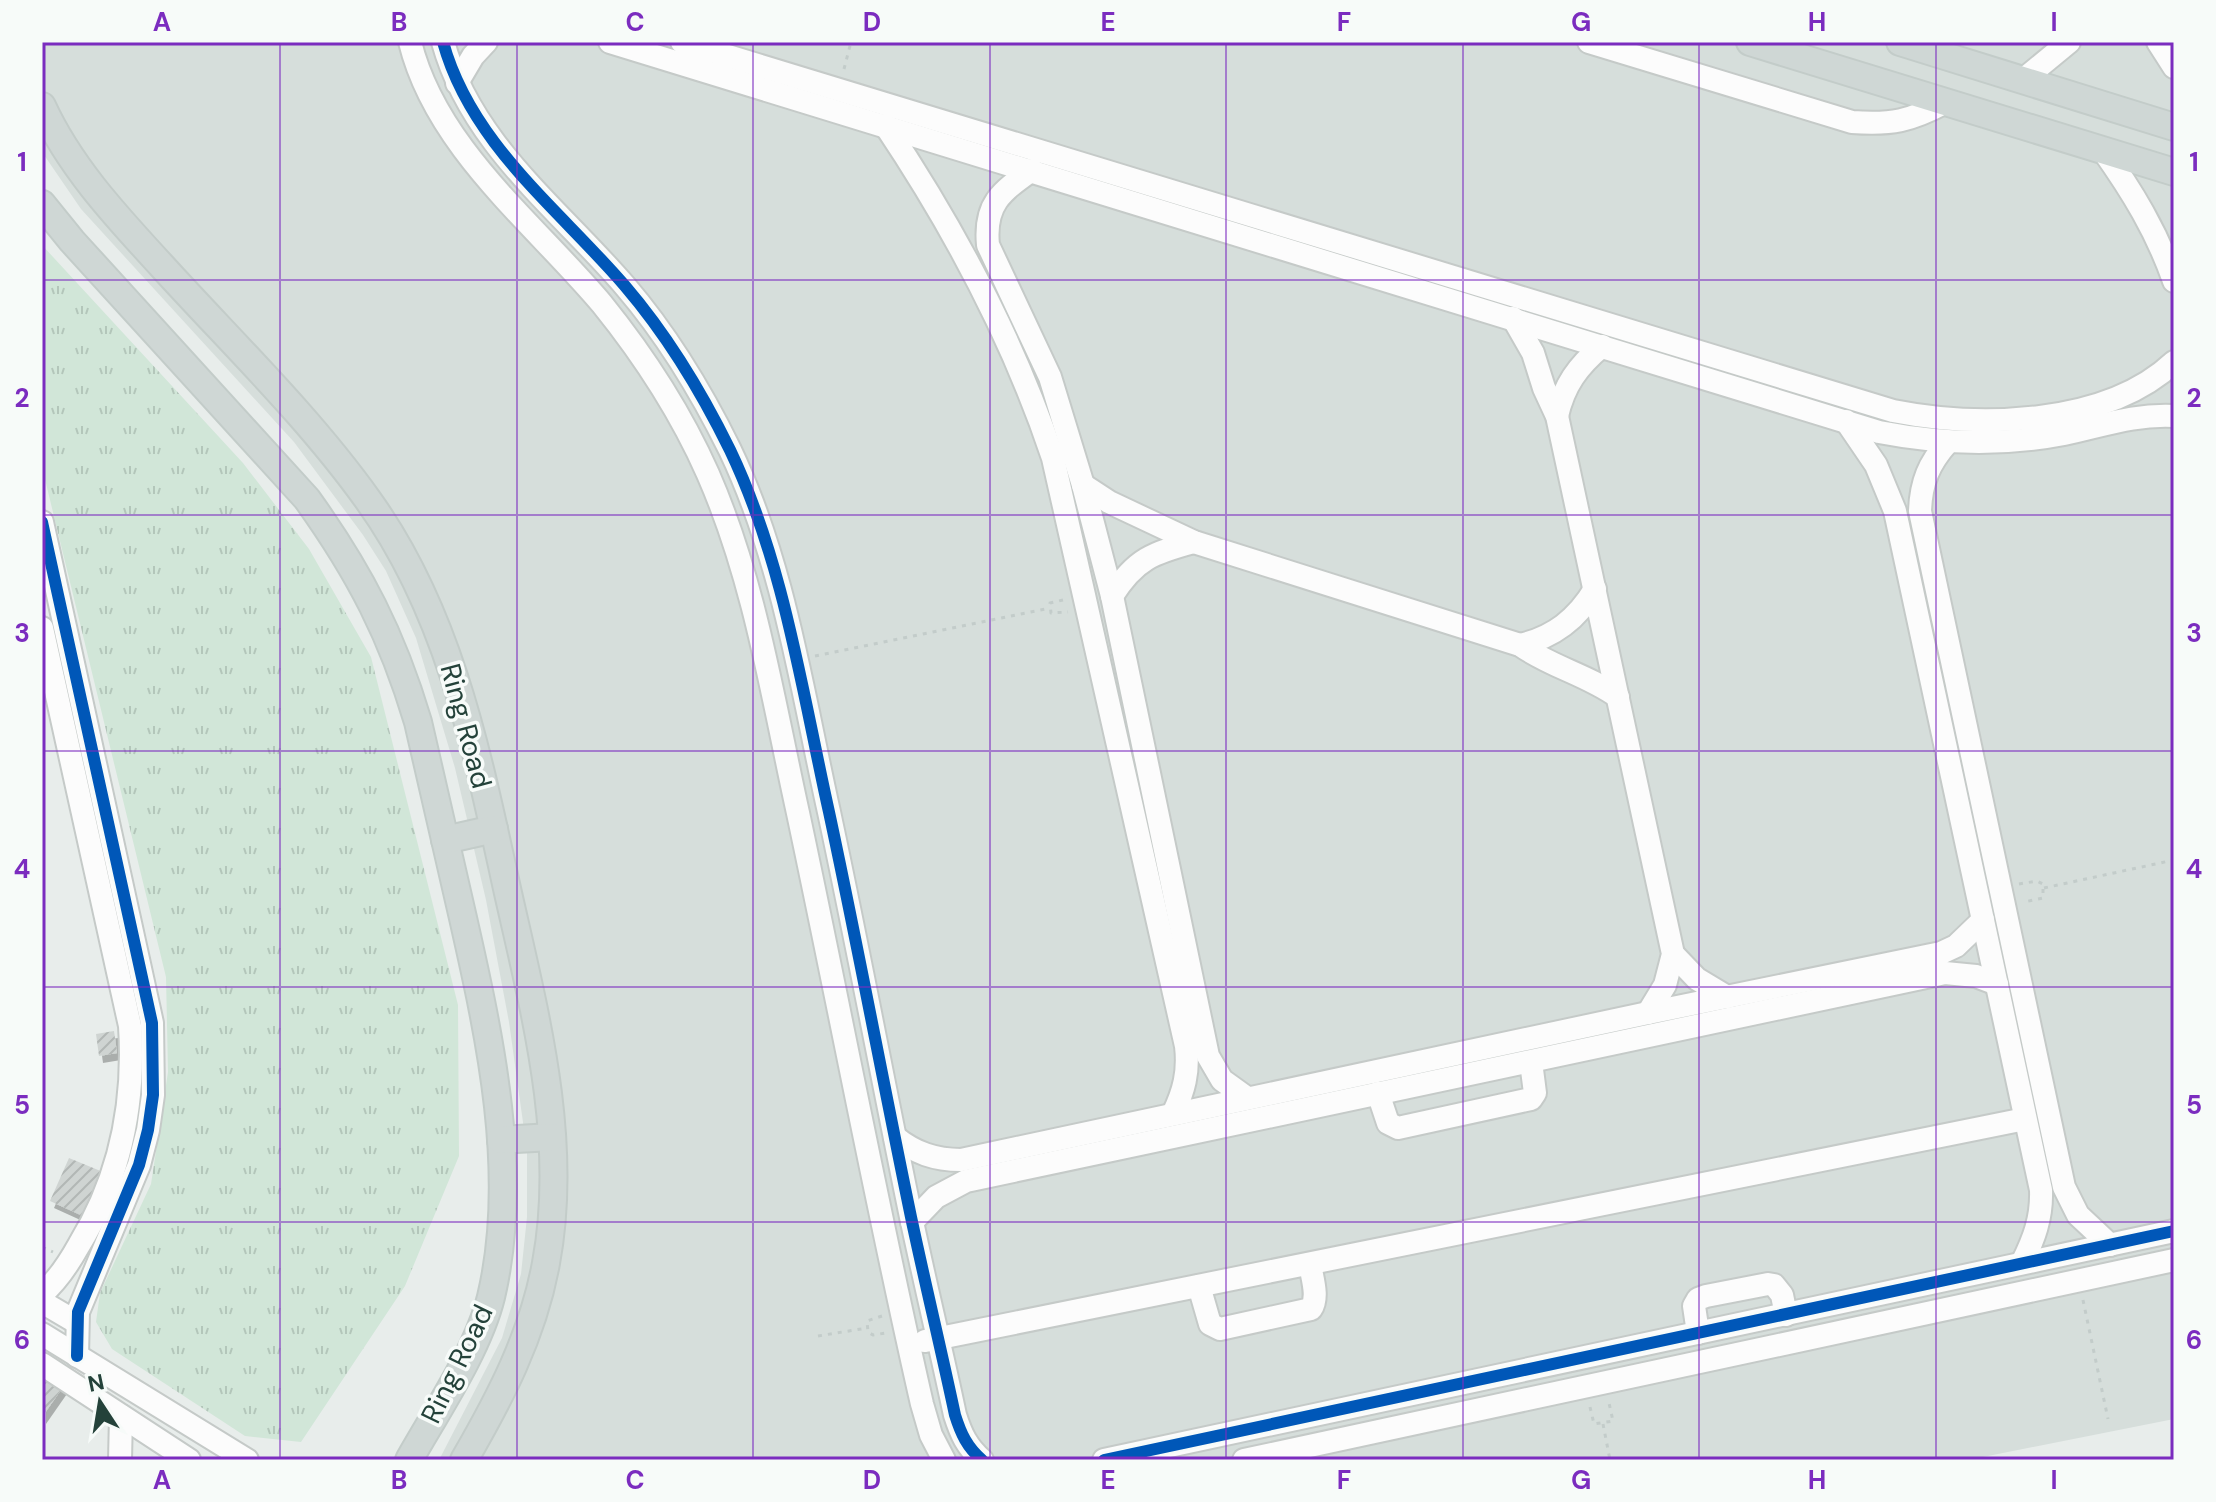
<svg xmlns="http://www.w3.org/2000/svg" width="2216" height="1502" viewBox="0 0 2216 1502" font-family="'DM Sans',sans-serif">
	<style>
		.built { fill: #d6dedb }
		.grass { fill: url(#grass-tufts) }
		.building { fill: url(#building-hatch); filter: url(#shadow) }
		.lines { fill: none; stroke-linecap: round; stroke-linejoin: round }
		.minor-casing { stroke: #c5cac8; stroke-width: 26 }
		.major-casing { stroke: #c3ccc9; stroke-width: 30 }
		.path { stroke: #c3ccca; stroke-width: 3; stroke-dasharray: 4 6; stroke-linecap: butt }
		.minor { stroke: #fcfcfc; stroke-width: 22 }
		.major { stroke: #cfd7d5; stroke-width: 26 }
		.cycleway-casing { stroke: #f7fbf9; stroke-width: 17 }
		.cycleway { stroke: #0057b8; stroke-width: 12 }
		.grid { fill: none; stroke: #7b2cbf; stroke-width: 2; stroke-opacity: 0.55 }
		.labels { text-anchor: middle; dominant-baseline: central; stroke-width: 7; stroke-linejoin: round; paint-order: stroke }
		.street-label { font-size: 28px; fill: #24423a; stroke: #f7fbf9 }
		.neatline { fill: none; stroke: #7b2cbf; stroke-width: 3 }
		.grid-label { font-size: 26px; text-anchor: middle; font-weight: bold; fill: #7b2cbf }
	</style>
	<defs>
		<pattern id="grass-tufts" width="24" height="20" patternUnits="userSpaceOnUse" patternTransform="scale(2)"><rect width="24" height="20" fill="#d1e6d8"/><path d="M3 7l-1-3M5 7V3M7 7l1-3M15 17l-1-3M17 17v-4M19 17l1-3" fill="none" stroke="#b3c6ba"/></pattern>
		<pattern id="building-hatch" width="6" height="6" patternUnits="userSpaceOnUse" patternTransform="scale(2)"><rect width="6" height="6" fill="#cfd4d2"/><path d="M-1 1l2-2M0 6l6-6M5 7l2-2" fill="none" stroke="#b2b7b5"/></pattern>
		<filter id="shadow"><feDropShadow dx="4" dy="7" stdDeviation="0" flood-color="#0004"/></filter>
	</defs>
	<rect width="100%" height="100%" fill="#e8edeb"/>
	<!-- built -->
	<path class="built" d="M 42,42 L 2174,42 L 2174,1419 L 1968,1460 L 439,1460 L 502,1338 L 521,1274 L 527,1217 L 527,1151 L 509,1022 L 486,900 L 455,768 L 416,638 L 386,571 L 363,535 L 294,442 L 81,209 L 42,152 Z"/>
	<!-- grass -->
	<path class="grass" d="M 42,245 L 243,463 L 309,549 L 371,657 L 458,1005 L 459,1156 L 405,1286 L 301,1442 L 245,1436 L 112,1349 L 96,1322 L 100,1293 L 151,1184 L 168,1072 L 166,977 L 42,467 Z"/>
	<!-- building -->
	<g class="building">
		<path d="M 114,1031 L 117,1053 L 99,1056 L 96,1034 Z"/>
		<path d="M 69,1158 L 103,1172 L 83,1216 L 50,1201 Z"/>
		<path d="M 42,1368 L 65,1384 L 42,1417 Z"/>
	</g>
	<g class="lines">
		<defs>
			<g id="minor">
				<path d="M 410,42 C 436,148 534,223 602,304 C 644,356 681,413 708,474 C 755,581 773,700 798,813 C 840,1010 877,1208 922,1404 L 931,1435 L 944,1460"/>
				<path d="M 443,42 C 471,144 559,209 625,286 C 667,335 702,393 730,450 C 784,563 802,691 829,812 C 858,947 883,1082 911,1217 C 925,1283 941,1349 955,1415 C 961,1434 967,1447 982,1460"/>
				<path d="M 610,42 L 1879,432 C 1941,444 2002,446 2064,434 C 2102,426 2134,414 2174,416"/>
				<path d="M 682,42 L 1893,411 C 1979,428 2106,426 2174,362"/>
				<path d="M 1589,42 L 1852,122 C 1892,125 1910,121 1946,102"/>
				<path d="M 2158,42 L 2174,67"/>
				<path d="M 2024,79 L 2069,42"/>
				<path d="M 457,83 L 473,56 L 486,42"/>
				<path d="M 885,125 C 954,228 1014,341 1053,458 L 1186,1046 C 1189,1072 1184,1091 1173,1114"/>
				<path d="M 2102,149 C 2132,191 2157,232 2174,281"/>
				<path d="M 1032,170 C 1001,192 984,204 988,245 L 1050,377 L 1083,485 L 1112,596 L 1208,1056 L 1222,1080 L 1247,1098"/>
				<path d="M 1513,318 L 1533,353 L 1544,388 L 1557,416 L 1673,954 L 1665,985 L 1648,1013"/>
				<path d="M 1557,416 C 1564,385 1578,366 1602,346"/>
				<path d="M 1846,421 L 1876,465 L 1895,511 L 2041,1190 C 2042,1218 2034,1239 2022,1263"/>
				<path d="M 1948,442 C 1929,463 1921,482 1920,511 L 2064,1187 L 2078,1215 L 2110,1245"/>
				<path d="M 1083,485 L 1109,502 L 1194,542 L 1520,645 C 1551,667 1588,675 1618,697"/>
				<path d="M 42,522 L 152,1023 L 153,1095 L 148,1130 L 139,1165 L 78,1312 L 77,1356"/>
				<path d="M 1112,596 C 1135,559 1153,553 1194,542"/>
				<path d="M 42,628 L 130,1026 C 135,1103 120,1178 79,1245 C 69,1263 57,1281 42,1294"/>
				<path d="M 1520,645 C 1554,637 1577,619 1595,589"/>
				<path d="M 1673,954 L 1697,979 L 1727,997"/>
				<path d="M 1378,1093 L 1388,1123 L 1398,1128 L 1531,1099 L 1535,1093 L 1531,1062"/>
				<path d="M 895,1137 C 915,1153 935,1160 961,1160 L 1648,1013 L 1941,953 L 1956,946 L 1983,920"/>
				<path d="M 912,1222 L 936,1197 L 966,1181 L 1945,973 L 1976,976 L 1997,984"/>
				<path d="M 1199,1286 L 1210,1324 L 1220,1329 L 1311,1309 C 1319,1297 1312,1278 1310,1264"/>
				<path d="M 42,1302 L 76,1322"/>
				<path d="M 1698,1333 L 1694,1306 L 1698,1299 L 1706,1296 L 1768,1284 L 1774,1285 L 1782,1295 L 1786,1315"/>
				<path d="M 42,1334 L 247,1460"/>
				<path d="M 925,1341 L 2025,1119"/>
				<path d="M 42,1364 L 189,1460"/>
				<path d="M 120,1460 L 121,1416"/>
				<path d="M 1104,1460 L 2174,1231"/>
				<path d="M 1244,1460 L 2174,1260"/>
			</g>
			<g id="major">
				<path d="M 1750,42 L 2174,172"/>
				<path d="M 1900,42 L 2174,127"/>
				<path d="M 42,106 C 70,167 116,216 161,265 C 230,341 308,416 368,500 C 451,615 478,757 508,893 C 535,1013 569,1140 546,1263 C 533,1335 500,1398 464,1460"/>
				<path d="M 42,204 L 72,241 L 307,499 C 360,573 392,635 418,722 C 433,787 448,853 463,918 C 490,1037 520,1175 491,1297 C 478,1350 436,1412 409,1460"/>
				<path d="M 445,840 L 494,829"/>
				<path d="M 501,1140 L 552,1137"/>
			</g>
		</defs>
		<!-- minor casing -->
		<use href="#minor" class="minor-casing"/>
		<!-- major casing -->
		<use href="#major" class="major-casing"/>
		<!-- path -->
		<g class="path">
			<path d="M 844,69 L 851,42"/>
			<path d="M 1063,600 L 1050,603 L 1051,613 L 1068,612"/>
			<path d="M 815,656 L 1050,608"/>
			<path d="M 2019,884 L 2037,881 L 2043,884 L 2043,898 L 2024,902"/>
			<path d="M 2044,888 L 2174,860"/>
			<path d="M 42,1247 L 53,1252"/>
			<path d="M 2083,1300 L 2108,1419"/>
			<path d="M 882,1316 L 867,1321 L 868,1332 L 873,1335 L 886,1333"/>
			<path d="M 818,1336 L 867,1328"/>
			<path d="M 1590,1407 L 1594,1424 L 1613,1421 L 1609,1403"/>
			<path d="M 1603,1424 L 1610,1460"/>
		</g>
		<!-- minor -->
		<use href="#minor" class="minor"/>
		<!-- major -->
		<use href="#major" class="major"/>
		<defs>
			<g id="cycleway">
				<path d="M 443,42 C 471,144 559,209 625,286 C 667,335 702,393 730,450 C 784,563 802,691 829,812 C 858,947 883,1082 911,1217 C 925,1283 941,1349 955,1415 C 961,1434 967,1447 982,1460"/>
				<path d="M 42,522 L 152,1023 L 153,1095 L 148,1130 L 139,1165 L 78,1312 L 77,1356"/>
				<path d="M 1104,1460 L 2174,1231"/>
			</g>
		</defs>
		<!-- cycleway casing -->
		<use href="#cycleway" class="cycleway-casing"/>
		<!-- cycleway -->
		<use href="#cycleway" class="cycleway"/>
	</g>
	<!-- grid -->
	<path class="grid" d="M 280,42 L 280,1460M 517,42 L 517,1460M 753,42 L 753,1460M 990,42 L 990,1460M 1226,42 L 1226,1460M 1463,42 L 1463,1460M 1699,42 L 1699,1460M 1936,42 L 1936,1460M 42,280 L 2174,280M 42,515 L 2174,515M 42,751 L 2174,751M 42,987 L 2174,987M 42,1222 L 2174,1222"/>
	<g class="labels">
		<!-- street labels -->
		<g class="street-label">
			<text transform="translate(466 726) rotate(75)">Ring Road</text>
			<text transform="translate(457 1364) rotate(-64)">Ring Road</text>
		</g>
	</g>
	<!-- border -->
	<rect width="2216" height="1502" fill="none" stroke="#f7fbf9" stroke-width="88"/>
	<!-- north arrow -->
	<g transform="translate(100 1402) rotate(348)" stroke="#f7fbf9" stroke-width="6" paint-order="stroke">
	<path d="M0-6L14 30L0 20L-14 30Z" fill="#24423a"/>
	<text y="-12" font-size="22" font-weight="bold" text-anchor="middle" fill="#24423a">N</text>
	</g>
	<rect x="44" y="44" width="2128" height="1414" class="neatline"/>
	<g class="grid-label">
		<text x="162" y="31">A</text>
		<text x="399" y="31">B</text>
		<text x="635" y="31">C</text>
		<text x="872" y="31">D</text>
		<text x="1108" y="31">E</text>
		<text x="1344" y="31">F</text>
		<text x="1581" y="31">G</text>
		<text x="1817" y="31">H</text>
		<text x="2054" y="31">I</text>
		<text x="22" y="171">1</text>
		<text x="2194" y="171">1</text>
		<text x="22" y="407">2</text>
		<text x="2194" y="407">2</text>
		<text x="22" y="642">3</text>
		<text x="2194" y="642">3</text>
		<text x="22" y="878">4</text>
		<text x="2194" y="878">4</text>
		<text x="22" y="1114">5</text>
		<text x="2194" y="1114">5</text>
		<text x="22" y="1349">6</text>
		<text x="2194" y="1349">6</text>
		<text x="162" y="1489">A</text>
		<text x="399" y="1489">B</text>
		<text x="635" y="1489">C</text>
		<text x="872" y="1489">D</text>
		<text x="1108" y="1489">E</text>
		<text x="1344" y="1489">F</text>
		<text x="1581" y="1489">G</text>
		<text x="1817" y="1489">H</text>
		<text x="2054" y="1489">I</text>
	</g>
</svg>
